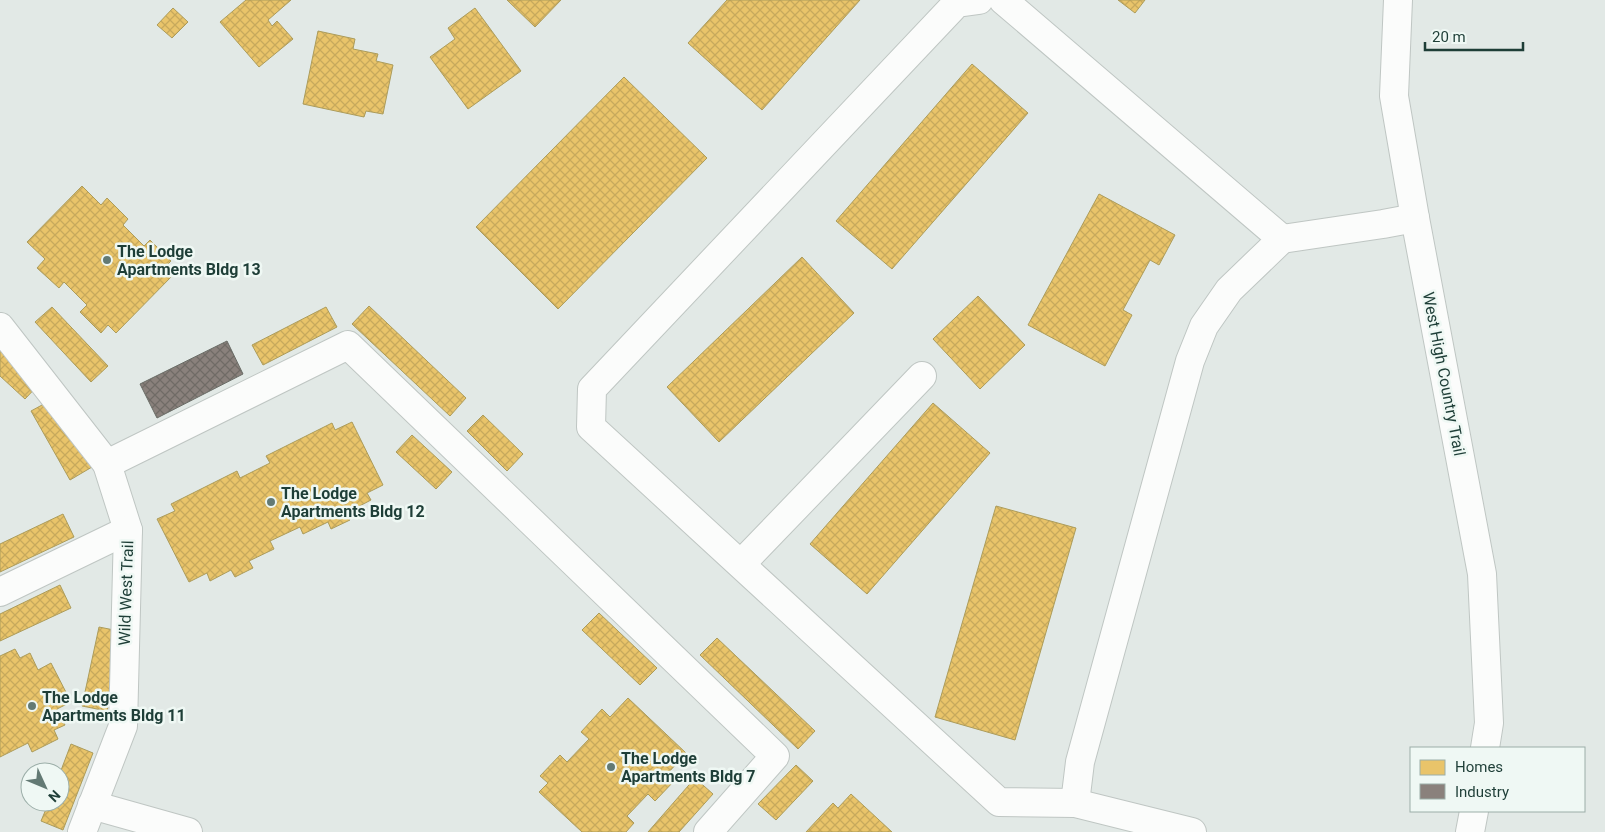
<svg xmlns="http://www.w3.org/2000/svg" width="1605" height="832" viewBox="0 0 1605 832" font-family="Roboto,sans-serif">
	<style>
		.homes { fill: url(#homes-cross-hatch); stroke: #ac9c5b }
		.industry { fill: url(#industry-cross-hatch); stroke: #6a6d67 }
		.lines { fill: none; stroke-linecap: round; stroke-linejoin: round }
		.minor-casing { stroke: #bfc6c3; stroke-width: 30 }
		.minor { stroke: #fbfcfb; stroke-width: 28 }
		.poi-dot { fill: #637a74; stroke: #eff8f4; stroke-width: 2 }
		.labels { text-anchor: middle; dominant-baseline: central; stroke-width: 5; stroke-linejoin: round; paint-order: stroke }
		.poi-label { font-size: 16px; font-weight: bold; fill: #1e3e37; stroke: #eff8f4; text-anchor: start }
		.street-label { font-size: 16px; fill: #1e3e37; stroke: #eff8f4 }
	</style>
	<defs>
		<pattern id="homes-cross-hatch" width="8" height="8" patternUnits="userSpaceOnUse" patternTransform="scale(1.25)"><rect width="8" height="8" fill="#e9c46a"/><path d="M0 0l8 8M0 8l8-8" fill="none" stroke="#c7a95c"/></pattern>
		<pattern id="industry-cross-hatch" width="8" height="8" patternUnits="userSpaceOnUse" patternTransform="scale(1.25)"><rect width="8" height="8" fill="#8a817c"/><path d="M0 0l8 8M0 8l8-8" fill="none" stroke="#706b66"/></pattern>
	</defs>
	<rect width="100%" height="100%" fill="#e2e9e6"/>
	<!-- homes -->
	<g class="homes">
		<path d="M 246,0 L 291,0 L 268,20 L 272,26 L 277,21 L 293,39 L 259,67 L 220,22 Z"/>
		<path d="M 507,0 L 561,0 L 535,27 Z"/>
		<path d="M 727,0 L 860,0 L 762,110 L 688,43 Z"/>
		<path d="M 1118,0 L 1145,0 L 1135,13 Z"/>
		<path d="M 173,8 L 188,22 L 172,38 L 157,25 Z"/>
		<path d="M 475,8 L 521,71 L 468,109 L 430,57 L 455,39 L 448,28 Z"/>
		<path d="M 318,31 L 355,39 L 353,49 L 378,54 L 376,61 L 393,65 L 383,114 L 366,111 L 364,117 L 303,104 Z"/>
		<path d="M 972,64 L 1028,113 L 892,269 L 836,221 Z"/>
		<path d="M 624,77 L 707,158 L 558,309 L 476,227 Z"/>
		<path d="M 82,186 L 101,205 L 107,198 L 128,219 L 123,225 L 144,246 L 150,240 L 171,261 L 164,268 L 172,276 L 116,333 L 108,325 L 101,333 L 80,312 L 87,305 L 64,282 L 59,288 L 37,268 L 45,259 L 27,242 Z"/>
		<path d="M 1099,194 L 1175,235 L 1159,265 L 1150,260 L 1123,310 L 1132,315 L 1105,366 L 1028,325 Z"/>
		<path d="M 802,257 L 854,313 L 719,442 L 667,387 Z"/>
		<path d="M 978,296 L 1025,345 L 980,389 L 933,339 Z"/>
		<path d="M 369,306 L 466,398 L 450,416 L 352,324 Z"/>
		<path d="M 52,307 L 108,366 L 91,382 L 35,322 Z"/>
		<path d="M 326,307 L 337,327 L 263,365 L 252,345 Z"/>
		<path d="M 0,343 L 41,382 L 25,399 L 0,376 Z"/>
		<path d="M 53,399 L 92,467 L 70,480 L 31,411 Z"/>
		<path d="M 933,403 L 990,453 L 867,594 L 810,544 Z"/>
		<path d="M 483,415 L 523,454 L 507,471 L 467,431 Z"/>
		<path d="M 352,422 L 383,485 L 367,493 L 371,500 L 346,513 L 350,520 L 331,529 L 328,522 L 303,534 L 300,527 L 270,541 L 274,549 L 249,561 L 253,568 L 235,577 L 231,570 L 210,581 L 207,573 L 189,582 L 157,519 L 175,511 L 171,504 L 237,471 L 240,478 L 270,463 L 266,456 L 332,423 L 335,430 Z"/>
		<path d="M 412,435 L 452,472 L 436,489 L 396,452 Z"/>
		<path d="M 996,506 L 1076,528 L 1015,740 L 935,717 Z"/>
		<path d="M 63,514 L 74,537 L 0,572 L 0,544 Z"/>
		<path d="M 60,585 L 71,608 L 0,641 L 0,614 Z"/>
		<path d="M 599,613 L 657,668 L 640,685 L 582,630 Z"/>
		<path d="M 99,627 L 124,632 L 107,711 L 82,706 Z"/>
		<path d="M 717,638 L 815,731 L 798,749 L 700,655 Z"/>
		<path d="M 15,649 L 20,658 L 30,653 L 38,670 L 51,663 L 71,702 L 57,709 L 65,725 L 54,730 L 58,739 L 32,752 L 28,743 L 0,757 L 0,656 Z"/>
		<path d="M 628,698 L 686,753 L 669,772 L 676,779 L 655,801 L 648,794 L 627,816 L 634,823 L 626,832 L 582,832 L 539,792 L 548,783 L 540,776 L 560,755 L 567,762 L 589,739 L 581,732 L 602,709 L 610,717 Z"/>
		<path d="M 71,744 L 93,753 L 63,830 L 41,821 L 49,802 L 60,802 L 60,773 Z"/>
		<path d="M 796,765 L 813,781 L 776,820 L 758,804 Z"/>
		<path d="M 695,778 L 713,794 L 679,832 L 648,832 Z"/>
		<path d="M 851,794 L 892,832 L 806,832 L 833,803 L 838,808 Z"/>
	</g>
	<!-- industry -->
	<path class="industry" d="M 227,341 L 243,374 L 157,418 L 140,384 Z"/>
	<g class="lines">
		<defs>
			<g id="minor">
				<path d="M 979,0 L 957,3 L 592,389 L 591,427 L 999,802 L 1075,803 L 1192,832"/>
				<path d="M 1003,0 L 1282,239 L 1229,290 L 1204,326 L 1190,361 L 1080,762 L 1075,803"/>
				<path d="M 1398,0 L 1394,96 L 1415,218 L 1482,574 L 1489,723 L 1485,748"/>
				<path d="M 1282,239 L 1383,224 L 1415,218"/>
				<path d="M 0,327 L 107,464 L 128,530 L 123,726 L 82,832"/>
				<path d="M 107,464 L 348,345 L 775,756 L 708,832"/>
				<path d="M 741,564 L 922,376"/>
				<path d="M 0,592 L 128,530"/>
				<path d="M 92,805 L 188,832"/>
				<path d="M 1470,832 L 1474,811"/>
			</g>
		</defs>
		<!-- minor casing -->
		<use href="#minor" class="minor-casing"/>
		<!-- minor -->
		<use href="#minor" class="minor"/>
	</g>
	<!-- markers -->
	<g class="poi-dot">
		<circle cx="107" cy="260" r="5"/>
		<circle cx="271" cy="502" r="5"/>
		<circle cx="32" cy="706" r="5"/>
		<circle cx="611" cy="767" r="5"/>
	</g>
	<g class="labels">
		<!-- poi labels -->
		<g class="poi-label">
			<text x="117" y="251">The Lodge<tspan x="117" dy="18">Apartments Bldg 13</tspan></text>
			<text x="281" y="493">The Lodge<tspan x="281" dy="18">Apartments Bldg 12</tspan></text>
			<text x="42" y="697">The Lodge<tspan x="42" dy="18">Apartments Bldg 11</tspan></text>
			<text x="621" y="758">The Lodge<tspan x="621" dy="18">Apartments Bldg 7</tspan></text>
		</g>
		<!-- street labels -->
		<g class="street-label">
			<text transform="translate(1444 374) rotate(79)">West High Country Trail</text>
			<text transform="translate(126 593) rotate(-88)">Wild West Trail</text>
		</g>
	</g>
	<!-- legend -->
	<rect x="1410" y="747" width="175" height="65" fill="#eff8f4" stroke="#9baea8"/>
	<rect x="1420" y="760" width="25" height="15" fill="#e9c46a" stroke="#9baea8"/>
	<text x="1455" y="772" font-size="15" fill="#1e3e37">Homes</text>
	<rect x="1420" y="784" width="25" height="15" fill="#8a817c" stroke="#9baea8"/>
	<text x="1455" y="797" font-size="15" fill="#1e3e37">Industry</text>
	<!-- north arrow -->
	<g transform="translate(45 787) rotate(134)"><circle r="24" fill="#eff8f4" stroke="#9baea8"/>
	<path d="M0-4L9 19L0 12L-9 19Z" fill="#637a74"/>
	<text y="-8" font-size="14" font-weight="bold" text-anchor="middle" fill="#1e3e37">N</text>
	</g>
	<!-- scale -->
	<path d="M1425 42v8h98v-8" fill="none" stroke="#1e3e37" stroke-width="2.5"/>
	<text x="1432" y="42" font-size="15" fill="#1e3e37" stroke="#eff8f4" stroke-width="4" paint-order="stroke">20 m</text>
</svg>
